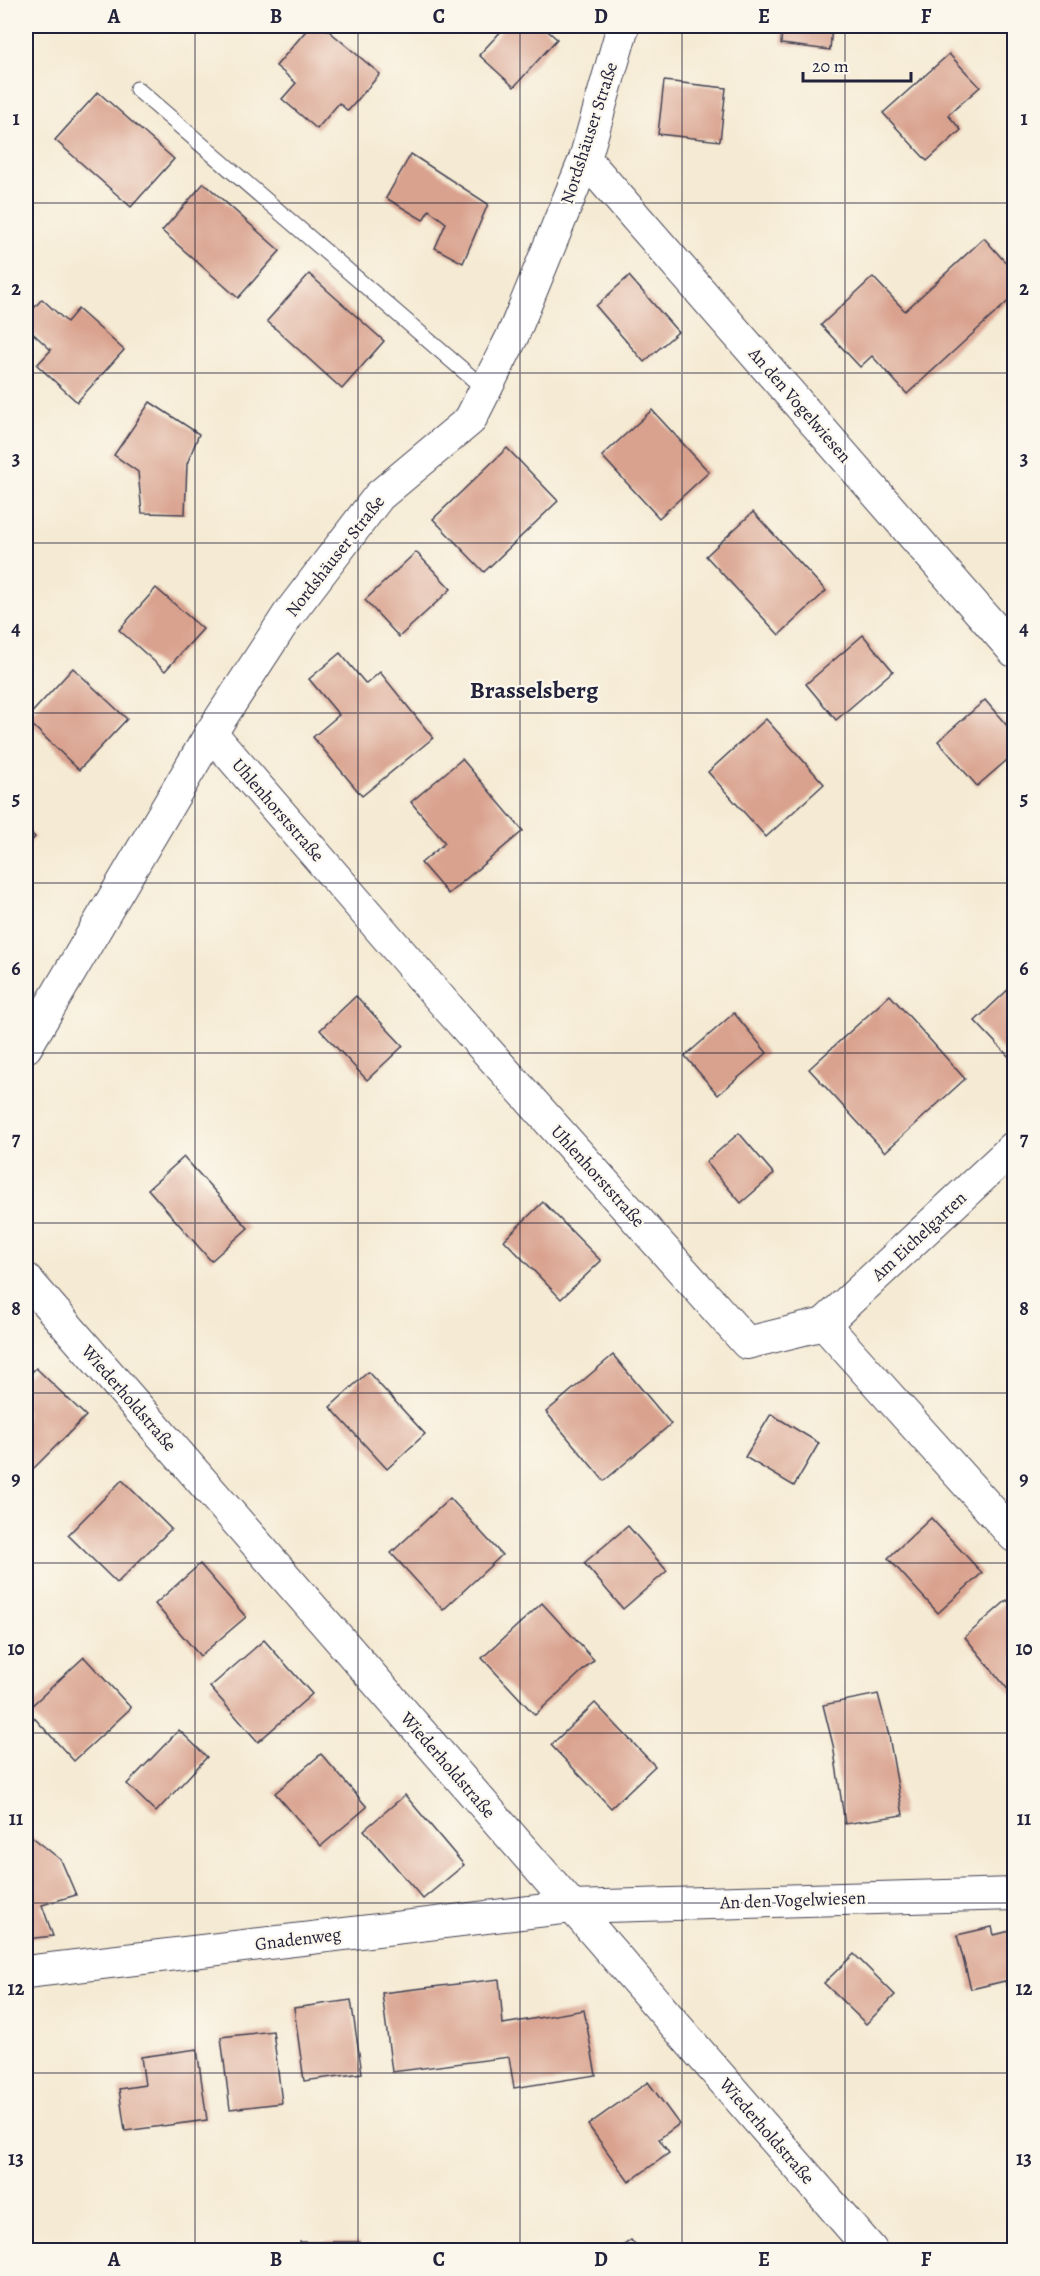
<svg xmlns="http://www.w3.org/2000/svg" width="1040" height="2276" viewBox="0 0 1040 2276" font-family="Alegreya,serif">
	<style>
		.building { fill: #d9a28e }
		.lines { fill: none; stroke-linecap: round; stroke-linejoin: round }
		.lane-casing { stroke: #424052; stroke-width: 17 }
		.street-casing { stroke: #424052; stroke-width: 34 }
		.lane { stroke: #fff; stroke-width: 15 }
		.street { stroke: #fff; stroke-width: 32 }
		.grid { fill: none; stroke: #22223b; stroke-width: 1.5; stroke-opacity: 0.55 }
		.labels { text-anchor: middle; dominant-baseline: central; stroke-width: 4.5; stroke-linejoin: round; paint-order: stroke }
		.street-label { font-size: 18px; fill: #22223b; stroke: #fbf7ec }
		.district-label { font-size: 24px; font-weight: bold; fill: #22223b; stroke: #fbf7ec }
		.neatline { fill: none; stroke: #22223b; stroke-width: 2 }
		.grid-label { font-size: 20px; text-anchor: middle; font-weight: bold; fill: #22223b }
	</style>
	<rect width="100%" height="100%" fill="#fbf7ec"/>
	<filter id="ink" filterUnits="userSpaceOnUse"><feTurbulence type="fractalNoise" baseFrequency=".0167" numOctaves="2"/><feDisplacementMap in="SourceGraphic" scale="12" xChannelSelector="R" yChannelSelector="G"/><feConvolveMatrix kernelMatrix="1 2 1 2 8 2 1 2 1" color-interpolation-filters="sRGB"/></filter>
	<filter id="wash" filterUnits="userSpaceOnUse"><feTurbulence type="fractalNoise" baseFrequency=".008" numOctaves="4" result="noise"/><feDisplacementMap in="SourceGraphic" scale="24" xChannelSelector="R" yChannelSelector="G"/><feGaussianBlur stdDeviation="1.35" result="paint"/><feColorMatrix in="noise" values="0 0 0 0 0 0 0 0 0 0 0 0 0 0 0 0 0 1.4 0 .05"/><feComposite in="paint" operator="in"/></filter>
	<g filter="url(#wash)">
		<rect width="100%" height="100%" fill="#f5ead3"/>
		<g id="blocks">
			<!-- building -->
			<g class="building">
				<path d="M 310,26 L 323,26 L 380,74 L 348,111 L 339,103 L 317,129 L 282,99 L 296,83 L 276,66 Z"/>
				<path d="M 506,26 L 542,26 L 557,39 L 514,87 L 479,55 Z"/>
				<path d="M 782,26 L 832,26 L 830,50 L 781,44 Z"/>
				<path d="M 949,54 L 980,87 L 948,115 L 961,130 L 927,161 L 883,113 Z"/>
				<path d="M 664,81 L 726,88 L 720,141 L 658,134 Z"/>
				<path d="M 98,92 L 174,159 L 131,207 L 55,140 Z"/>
				<path d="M 411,154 L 488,204 L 463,263 L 435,248 L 446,223 L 429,210 L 423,220 L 386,198 Z"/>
				<path d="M 204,183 L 280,251 L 238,298 L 162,231 Z"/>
				<path d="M 984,238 L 1014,272 L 1014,296 L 907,394 L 872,356 L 860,367 L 821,325 L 873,277 L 905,311 Z"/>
				<path d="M 309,274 L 384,341 L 342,389 L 267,321 Z"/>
				<path d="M 629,276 L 678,332 L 644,362 L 596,306 Z"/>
				<path d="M 42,299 L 67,322 L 78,309 L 124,350 L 77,402 L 37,365 L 51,350 L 26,327 L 26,317 Z"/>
				<path d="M 150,402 L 199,434 L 187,464 L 185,514 L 142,513 L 138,472 L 114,455 Z"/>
				<path d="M 652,410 L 709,472 L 659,518 L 602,456 Z"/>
				<path d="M 507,448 L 558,501 L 484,572 L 433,519 Z"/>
				<path d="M 753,512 L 826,591 L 779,635 L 706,556 Z"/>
				<path d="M 416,552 L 451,589 L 399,637 L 365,600 Z"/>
				<path d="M 156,588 L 203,629 L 165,671 L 119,630 Z"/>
				<path d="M 26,628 L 33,635 L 26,643 Z"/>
				<path d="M 863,635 L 893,671 L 836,720 L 806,684 Z"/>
				<path d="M 340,653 L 366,684 L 380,672 L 433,738 L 362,796 L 313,737 L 339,715 L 309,679 Z"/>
				<path d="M 73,668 L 127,719 L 79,770 L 26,719 Z"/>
				<path d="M 985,700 L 1014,734 L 1014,754 L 977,786 L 938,741 Z"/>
				<path d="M 766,719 L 824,784 L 766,837 L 708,772 Z"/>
				<path d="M 462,759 L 523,831 L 448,894 L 421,863 L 445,843 L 411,802 Z"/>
				<path d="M 26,828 L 35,837 L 26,847 Z"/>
				<path d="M 1014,984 L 1014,1062 L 975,1021 Z"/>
				<path d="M 890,995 L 965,1079 L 885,1152 L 809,1069 Z"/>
				<path d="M 356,996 L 403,1046 L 367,1080 L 320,1030 Z"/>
				<path d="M 734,1013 L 767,1053 L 718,1095 L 685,1056 Z"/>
				<path d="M 739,1133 L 774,1174 L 741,1203 L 706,1162 Z"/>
				<path d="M 184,1157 L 248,1228 L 211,1261 L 148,1189 Z"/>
				<path d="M 543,1202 L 601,1261 L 561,1299 L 504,1240 Z"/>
				<path d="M 613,1355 L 671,1424 L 604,1481 L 546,1412 Z"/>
				<path d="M 36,1368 L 86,1416 L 32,1470 L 26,1464 L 26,1378 Z"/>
				<path d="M 368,1372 L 425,1434 L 387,1469 L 330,1407 Z"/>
				<path d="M 771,1414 L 819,1443 L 794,1486 L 745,1457 Z"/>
				<path d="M 122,1480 L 171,1529 L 117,1583 L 68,1535 Z"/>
				<path d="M 450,1498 L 502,1555 L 443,1610 L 391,1553 Z"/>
				<path d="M 931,1518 L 982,1573 L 938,1613 L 888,1558 Z"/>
				<path d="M 628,1526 L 667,1571 L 623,1609 L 584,1563 Z"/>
				<path d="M 200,1564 L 246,1617 L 200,1656 L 155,1604 Z"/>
				<path d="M 1007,1600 L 1014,1608 L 1014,1697 L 965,1637 Z"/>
				<path d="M 542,1603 L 594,1660 L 535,1715 L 482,1658 Z"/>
				<path d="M 264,1640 L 312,1694 L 258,1742 L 210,1687 Z"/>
				<path d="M 84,1657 L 131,1708 L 74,1761 L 27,1710 Z"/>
				<path d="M 878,1694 L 889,1736 L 903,1815 L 845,1824 L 833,1745 L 823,1705 Z"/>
				<path d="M 595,1703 L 655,1766 L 611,1808 L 551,1745 Z"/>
				<path d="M 179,1730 L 207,1757 L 156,1812 L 127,1784 Z"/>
				<path d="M 321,1754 L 367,1807 L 321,1846 L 275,1793 Z"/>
				<path d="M 405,1795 L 464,1865 L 423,1899 L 364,1830 Z"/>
				<path d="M 26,1832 L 61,1860 L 76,1895 L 42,1905 L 53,1936 L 26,1939 Z"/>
				<path d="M 992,1927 L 994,1935 L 1014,1930 L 1014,1984 L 1007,1986 L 1005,1981 L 971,1989 L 957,1935 Z"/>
				<path d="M 854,1954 L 895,1995 L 866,2024 L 824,1983 Z"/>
				<path d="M 499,1979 L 503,2024 L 584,2010 L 596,2075 L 514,2088 L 509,2057 L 392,2072 L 382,1993 Z"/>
				<path d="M 351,2000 L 362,2073 L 304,2081 L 294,2008 Z"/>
				<path d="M 273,2031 L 282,2103 L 230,2109 L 221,2037 Z"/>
				<path d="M 197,2049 L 207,2120 L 125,2131 L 119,2089 L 145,2085 L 141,2057 Z"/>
				<path d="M 648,2082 L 679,2124 L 659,2139 L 669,2153 L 629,2182 L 588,2125 Z"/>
				<path d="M 631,2240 L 639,2250 L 617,2250 Z"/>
				<rect x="300" y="2242" width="59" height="8"/>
			</g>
		</g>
	</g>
	<g filter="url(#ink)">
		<use href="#blocks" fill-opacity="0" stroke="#424052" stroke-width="1.5"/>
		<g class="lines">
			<defs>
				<path id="lane" d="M 137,89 L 486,390"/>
				<g id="street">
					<path d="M 585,159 L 1014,651"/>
					<path d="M 211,733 L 444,1003 L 747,1343 L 824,1324 L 1014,1536"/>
					<path d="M 26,1047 L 211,733 L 288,615 L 379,496 L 470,420 L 513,335 L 585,159 L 623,26"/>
					<path d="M 26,1279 L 871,2250"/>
					<path d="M 824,1324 L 1014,1147"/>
					<path d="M 26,1972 L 571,1907 L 1014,1894"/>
				</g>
			</defs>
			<!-- lane casing -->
			<use href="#lane" class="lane-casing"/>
			<!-- street casing -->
			<use href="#street" class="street-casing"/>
			<!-- lane -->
			<use href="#lane" class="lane"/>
			<!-- street -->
			<use href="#street" class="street"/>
		</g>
	</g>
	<!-- grid -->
	<path class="grid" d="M 195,26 L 195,2250M 358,26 L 358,2250M 520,26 L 520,2250M 682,26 L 682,2250M 845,26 L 845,2250M 26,203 L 1014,203M 26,373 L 1014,373M 26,543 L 1014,543M 26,713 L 1014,713M 26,883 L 1014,883M 26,1053 L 1014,1053M 26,1223 L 1014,1223M 26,1393 L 1014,1393M 26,1563 L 1014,1563M 26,1733 L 1014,1733M 26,1903 L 1014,1903M 26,2073 L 1014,2073"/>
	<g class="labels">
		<!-- street labels -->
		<g class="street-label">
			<text transform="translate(589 133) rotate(-72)">Nordshäuser Straße</text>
			<text transform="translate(800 405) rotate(49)">An den Vogelwiesen</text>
			<text transform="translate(335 556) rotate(-52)">Nordshäuser Straße</text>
			<text transform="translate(278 810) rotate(49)">Uhlenhorststraße</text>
			<text transform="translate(598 1176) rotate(48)">Uhlenhorststraße</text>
			<text transform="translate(919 1236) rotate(-43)">Am Eichelgarten</text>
			<text transform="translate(129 1398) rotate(49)">Wiederholdstraße</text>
			<text transform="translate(448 1765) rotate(49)">Wiederholdstraße</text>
			<text transform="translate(793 1900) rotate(-2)">An den Vogelwiesen</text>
			<text transform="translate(298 1939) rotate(-7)">Gnadenweg</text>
			<text transform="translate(767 2131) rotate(49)">Wiederholdstraße</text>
		</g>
		<!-- district labels -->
		<g class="district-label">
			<text x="534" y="690">Brasselsberg</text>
		</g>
	</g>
	<!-- margin -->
	<rect width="1040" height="2276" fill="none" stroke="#fbf7ec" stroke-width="66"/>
	<!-- scale -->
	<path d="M803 72v9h108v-9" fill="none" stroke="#22223b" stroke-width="3"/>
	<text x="812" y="72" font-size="18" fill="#22223b" stroke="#fbf7ec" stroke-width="4.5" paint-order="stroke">20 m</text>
	<rect x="33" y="33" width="974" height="2210" class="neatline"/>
	<g class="grid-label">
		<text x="114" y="23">A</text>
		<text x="276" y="23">B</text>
		<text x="439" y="23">C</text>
		<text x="601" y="23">D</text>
		<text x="764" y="23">E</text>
		<text x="926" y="23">F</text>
		<text x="16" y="125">1</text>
		<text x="1024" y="125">1</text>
		<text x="16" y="295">2</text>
		<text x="1024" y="295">2</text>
		<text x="16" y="465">3</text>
		<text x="1024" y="465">3</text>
		<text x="16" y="635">4</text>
		<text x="1024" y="635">4</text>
		<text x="16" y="805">5</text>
		<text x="1024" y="805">5</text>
		<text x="16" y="975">6</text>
		<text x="1024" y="975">6</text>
		<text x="16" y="1145">7</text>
		<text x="1024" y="1145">7</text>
		<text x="16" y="1315">8</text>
		<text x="1024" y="1315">8</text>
		<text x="16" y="1485">9</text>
		<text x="1024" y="1485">9</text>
		<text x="16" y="1655">10</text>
		<text x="1024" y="1655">10</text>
		<text x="16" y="1825">11</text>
		<text x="1024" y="1825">11</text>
		<text x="16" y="1995">12</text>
		<text x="1024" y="1995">12</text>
		<text x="16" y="2165">13</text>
		<text x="1024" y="2165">13</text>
		<text x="114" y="2266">A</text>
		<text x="276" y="2266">B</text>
		<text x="439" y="2266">C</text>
		<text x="601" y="2266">D</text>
		<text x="764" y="2266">E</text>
		<text x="926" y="2266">F</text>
	</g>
</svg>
